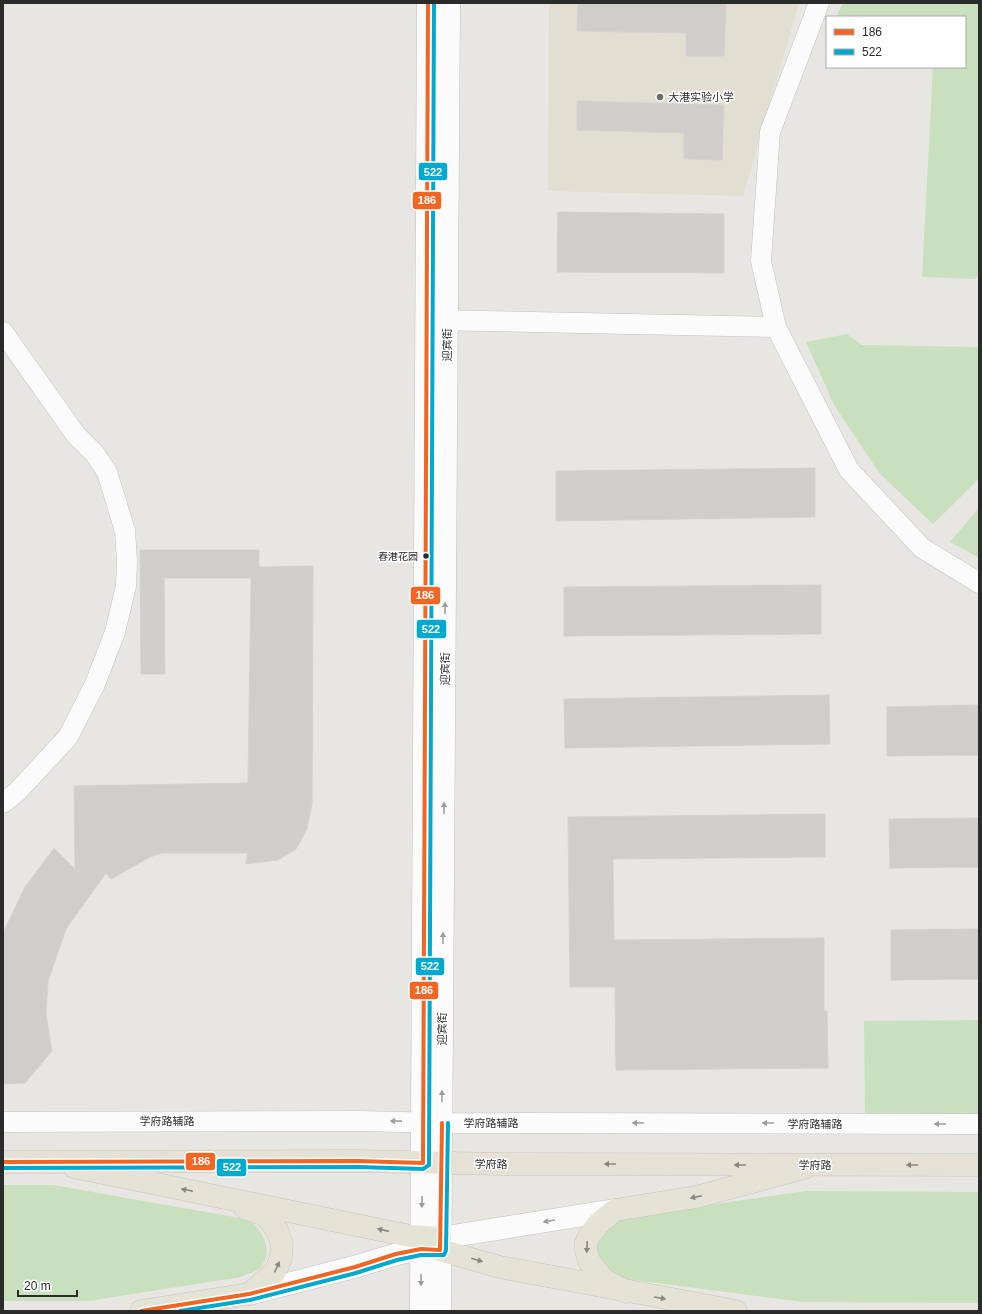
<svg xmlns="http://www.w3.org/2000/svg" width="982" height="1314" viewBox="0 0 982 1314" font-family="Arial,'Noto Sans SC',sans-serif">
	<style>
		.education { fill: #e1ded2 }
		.green { fill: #c9e0bf }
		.building { fill: #d0cecb; stroke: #d3d2ce }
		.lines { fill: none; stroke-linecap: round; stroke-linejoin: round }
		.minor-casing { stroke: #c2c2c1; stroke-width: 21 }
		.secondary-casing { stroke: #c2c2c1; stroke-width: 23 }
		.primary-casing { stroke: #c5c4c2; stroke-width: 23 }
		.trunk-casing { stroke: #c5c4c2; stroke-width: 23 }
		.minor { stroke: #fcfbfb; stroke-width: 20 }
		.secondary { stroke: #fcfbfb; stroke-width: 22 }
		.primary { stroke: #e5e3d6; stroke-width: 22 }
		.trunk { stroke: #e6e1d6; stroke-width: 22 }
		.bus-1-casing { stroke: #fff; stroke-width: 7 }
		.bus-2-casing { stroke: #fff; stroke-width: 7 }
		.bus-1 { stroke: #f26522; stroke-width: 4 }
		.bus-2 { stroke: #00a9ce; stroke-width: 4 }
		.oneway { fill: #9e9d9d }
		.oneway2 { fill: #888680 }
		.oneway3 { fill: #888780 }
		.poi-dot { fill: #6d6c6b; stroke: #fff; stroke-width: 1.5 }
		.bus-dot { fill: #2b2b2b; stroke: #fff; stroke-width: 1.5 }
		.labels { text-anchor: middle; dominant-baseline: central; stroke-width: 3; stroke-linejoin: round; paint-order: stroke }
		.bus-label { font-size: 10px; fill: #2b2b2b; stroke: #fff; text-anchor: end }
		.poi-label { font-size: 11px; fill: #2b2b2b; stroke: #fff; text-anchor: start }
		.street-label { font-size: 11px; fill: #2b2b2b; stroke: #fff }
		.line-badge { stroke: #fff; stroke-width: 1.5 }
		.badge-label { font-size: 11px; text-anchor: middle; font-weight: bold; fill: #fff }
	</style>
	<rect width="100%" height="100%" fill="#e8e6e2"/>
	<!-- education -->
	<path class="education" d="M 549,3 L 799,3 L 743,196 L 548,191 Z"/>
	<!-- green -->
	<g class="green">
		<path d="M 843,3 L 979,3 L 979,274 L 975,279 L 922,277 L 933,67 L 965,67 L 965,17 L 836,17 Z"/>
		<path d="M 847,334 L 862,345 L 979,347 L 979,479 L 933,524 L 880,474 L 834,405 L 806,342 Z"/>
		<path d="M 979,508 L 979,558 L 950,542 Z"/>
		<path d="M 979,1020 L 979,1114 L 865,1114 L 864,1021 Z"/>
		<path d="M 3,1185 L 53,1185 L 251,1220 C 263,1234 275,1252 259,1269 C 255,1272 246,1274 241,1277 L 89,1301 L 3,1301 Z"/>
		<path d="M 806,1191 L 979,1192 L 979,1303 L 803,1302 L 618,1278 L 608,1274 L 594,1250 L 597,1234 L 624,1217 Z"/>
	</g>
	<!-- building -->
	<g class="building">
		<path d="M 578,3 L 726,3 L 724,56 L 686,56 L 686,33 L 577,31 Z"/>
		<path d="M 577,101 L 724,105 L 722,160 L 684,159 L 684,133 L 577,130 Z"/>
		<path d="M 558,212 L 724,214 L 724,273 L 557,272 Z"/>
		<path d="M 815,468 L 815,517 L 556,521 L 556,471 Z"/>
		<path d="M 140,550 L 259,550 L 259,567 L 313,566 L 312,804 L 307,829 L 296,849 L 278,860 L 246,864 L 248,853 L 162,853 L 150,857 L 111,879 L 106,873 L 66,929 L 48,981 L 46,1015 L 52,1051 L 25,1083 L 3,1084 L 3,933 L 25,887 L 54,848 L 75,869 L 74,786 L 248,783 L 251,578 L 164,578 L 165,674 L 141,674 Z"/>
		<path d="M 821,585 L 821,634 L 564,636 L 564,587 Z"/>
		<path d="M 829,695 L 830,744 L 565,748 L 564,699 Z"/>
		<path d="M 979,705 L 979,755 L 887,756 L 887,707 Z"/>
		<path d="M 825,814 L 825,857 L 613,859 L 614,940 L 824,938 L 824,1011 L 827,1011 L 828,1068 L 616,1070 L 615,987 L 570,987 L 568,817 Z"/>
		<path d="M 979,818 L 979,867 L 890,868 L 889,819 Z"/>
		<path d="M 979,929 L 979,979 L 891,980 L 891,930 Z"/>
	</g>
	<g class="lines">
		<defs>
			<g id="minor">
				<path d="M 819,3 L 770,132 L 761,261 L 776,327 L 849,470 L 922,548 L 979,583"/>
				<path d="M 431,320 L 776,327"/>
				<path d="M 3,332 L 76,435 L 95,454 L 107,472 L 125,531 L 127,562 L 126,586 L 115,632 L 95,684 L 68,737 L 17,792 L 3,803"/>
				<path d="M 3,1122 L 359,1121 L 442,1123 L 979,1124"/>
			</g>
			<g id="secondary">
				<path d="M 440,1238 L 615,1210"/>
				<path d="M 249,1294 C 284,1285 319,1276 354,1267 C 381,1260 407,1248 435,1249"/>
				<path d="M 421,1311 L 428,3"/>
				<path d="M 440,1311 L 449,3"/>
			</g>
			<g id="primary">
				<path d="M 74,1167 L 410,1236 L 440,1238"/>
				<path d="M 440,1250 L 500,1267 L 736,1311"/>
				<path d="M 626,1292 L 604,1280 L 589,1261 L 586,1251 L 586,1243 L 590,1235 L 598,1224 L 615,1210 L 696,1197 L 804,1168"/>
				<path d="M 141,1311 L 249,1294 L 275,1272 L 281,1258 L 282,1244 L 277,1230 L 265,1215 L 245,1208"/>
			</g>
			<path id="trunk" d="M 3,1162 L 358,1161 L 500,1164 L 979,1165"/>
		</defs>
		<!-- minor casing -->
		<use href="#minor" class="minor-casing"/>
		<!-- secondary casing -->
		<use href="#secondary" class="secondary-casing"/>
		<!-- primary casing -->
		<use href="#primary" class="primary-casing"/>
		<!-- trunk casing -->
		<use href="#trunk" class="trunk-casing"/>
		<!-- minor -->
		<use href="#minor" class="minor"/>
		<!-- secondary -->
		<use href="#secondary" class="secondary"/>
		<!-- primary -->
		<use href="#primary" class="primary"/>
		<!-- trunk -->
		<use href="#trunk" class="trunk"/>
		<defs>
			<g id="bus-1">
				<path d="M 3,1162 L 358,1161 L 423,1163 L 428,3"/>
				<path d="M 141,1311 L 249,1294 L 355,1267 L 396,1254 L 421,1249 L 440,1250 L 442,1123"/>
			</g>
			<g id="bus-2">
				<path d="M 3,1168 L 358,1167 L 423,1169 L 429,1165 L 434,3"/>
				<path d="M 180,1311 L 250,1300 L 356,1273 L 397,1260 L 421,1255 L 444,1255 L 446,1250 L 448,1123"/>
			</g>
		</defs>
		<!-- bus-1 casing -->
		<use href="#bus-1" class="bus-1-casing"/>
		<!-- bus-2 casing -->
		<use href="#bus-2" class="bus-2-casing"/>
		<!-- bus-1 -->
		<use href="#bus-1" class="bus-1"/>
		<!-- bus-2 -->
		<use href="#bus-2" class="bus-2"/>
	</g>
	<!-- one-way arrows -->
	<defs><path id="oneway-solid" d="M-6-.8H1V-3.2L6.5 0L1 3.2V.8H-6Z"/></defs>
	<g class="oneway">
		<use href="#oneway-solid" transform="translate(445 608) rotate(-90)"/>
		<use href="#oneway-solid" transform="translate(444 808) rotate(-90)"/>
		<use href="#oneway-solid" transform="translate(443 938) rotate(-90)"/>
		<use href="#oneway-solid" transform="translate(442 1096) rotate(-90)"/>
		<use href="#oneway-solid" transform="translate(396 1121) rotate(-179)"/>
		<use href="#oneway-solid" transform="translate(638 1123) rotate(-180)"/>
		<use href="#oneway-solid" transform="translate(768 1123) rotate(-180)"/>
		<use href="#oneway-solid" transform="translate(940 1124) rotate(-180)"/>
		<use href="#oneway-solid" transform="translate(422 1202) rotate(91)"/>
		<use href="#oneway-solid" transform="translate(549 1221) rotate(170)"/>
		<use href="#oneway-solid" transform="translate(421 1280) rotate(90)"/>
	</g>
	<g class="oneway2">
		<use href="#oneway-solid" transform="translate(610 1164) rotate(-180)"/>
		<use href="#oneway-solid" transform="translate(740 1165) rotate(-180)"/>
		<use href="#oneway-solid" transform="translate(912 1165) rotate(-180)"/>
	</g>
	<g class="oneway3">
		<use href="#oneway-solid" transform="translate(187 1190) rotate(-169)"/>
		<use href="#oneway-solid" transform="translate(696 1197) rotate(168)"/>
		<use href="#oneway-solid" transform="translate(383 1230) rotate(-167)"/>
		<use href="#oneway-solid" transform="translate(587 1247) rotate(92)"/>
		<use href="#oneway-solid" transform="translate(477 1260) rotate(16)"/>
		<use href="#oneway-solid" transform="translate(277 1267) rotate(-65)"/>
		<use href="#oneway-solid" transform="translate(660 1298) rotate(10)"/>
	</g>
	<!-- markers -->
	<circle class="poi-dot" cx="660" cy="97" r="4"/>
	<circle class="bus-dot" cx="426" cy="556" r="3.5"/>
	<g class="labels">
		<!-- bus labels -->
		<g class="bus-label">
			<text x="418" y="556">春港花园</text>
		</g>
		<!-- poi labels -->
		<g class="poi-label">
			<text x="668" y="97">大港实验小学</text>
		</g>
		<!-- street labels -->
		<g class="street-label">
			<text transform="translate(447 345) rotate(-90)">迎宾街</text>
			<text transform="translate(445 669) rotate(-90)">迎宾街</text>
			<text transform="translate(442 1029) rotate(-90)">迎宾街</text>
			<text x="167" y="1121">学府路辅路</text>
			<text x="491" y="1123">学府路辅路</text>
			<text x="815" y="1124">学府路辅路</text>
			<text transform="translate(491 1164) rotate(1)">学府路</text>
			<text x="815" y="1165">学府路</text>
		</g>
	</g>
	<g class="line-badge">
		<rect x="418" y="162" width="30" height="19" rx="4" fill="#00a9ce"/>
		<rect x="412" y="191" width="30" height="19" rx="4" fill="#f26522"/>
		<rect x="410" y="586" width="31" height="19" rx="4" fill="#f26522"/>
		<rect x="416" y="619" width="31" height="20" rx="4" fill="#00a9ce"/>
		<rect x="415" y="957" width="30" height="19" rx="4" fill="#00a9ce"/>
		<rect x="409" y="981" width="30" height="19" rx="4" fill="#f26522"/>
		<rect x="185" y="1152" width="31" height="19" rx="4" fill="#f26522"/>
		<rect x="216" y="1158" width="31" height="19" rx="4" fill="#00a9ce"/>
	</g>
	<g class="badge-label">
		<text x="433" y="176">522</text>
		<text x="427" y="204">186</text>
		<text x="425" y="599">186</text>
		<text x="431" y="633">522</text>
		<text x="430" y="970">522</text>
		<text x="424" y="994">186</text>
		<text x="201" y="1165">186</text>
		<text x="232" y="1171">522</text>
	</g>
	<!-- border -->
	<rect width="982" height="1314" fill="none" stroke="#2b2b2b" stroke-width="8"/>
	<!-- legend -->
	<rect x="826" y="16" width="140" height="52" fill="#ffffff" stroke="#aaaaaa"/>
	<rect x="834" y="29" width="20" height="6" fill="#f26522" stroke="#aaaaaa"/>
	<text x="862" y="36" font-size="12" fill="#2b2b2b">186</text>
	<rect x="834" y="49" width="20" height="6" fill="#00a9ce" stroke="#aaaaaa"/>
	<text x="862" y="56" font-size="12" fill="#2b2b2b">522</text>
	<!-- scale -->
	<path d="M18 1290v6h59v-6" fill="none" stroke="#2b2b2b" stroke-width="2"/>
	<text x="24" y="1290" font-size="12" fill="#2b2b2b" stroke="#ffffff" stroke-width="3" paint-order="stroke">20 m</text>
</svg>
